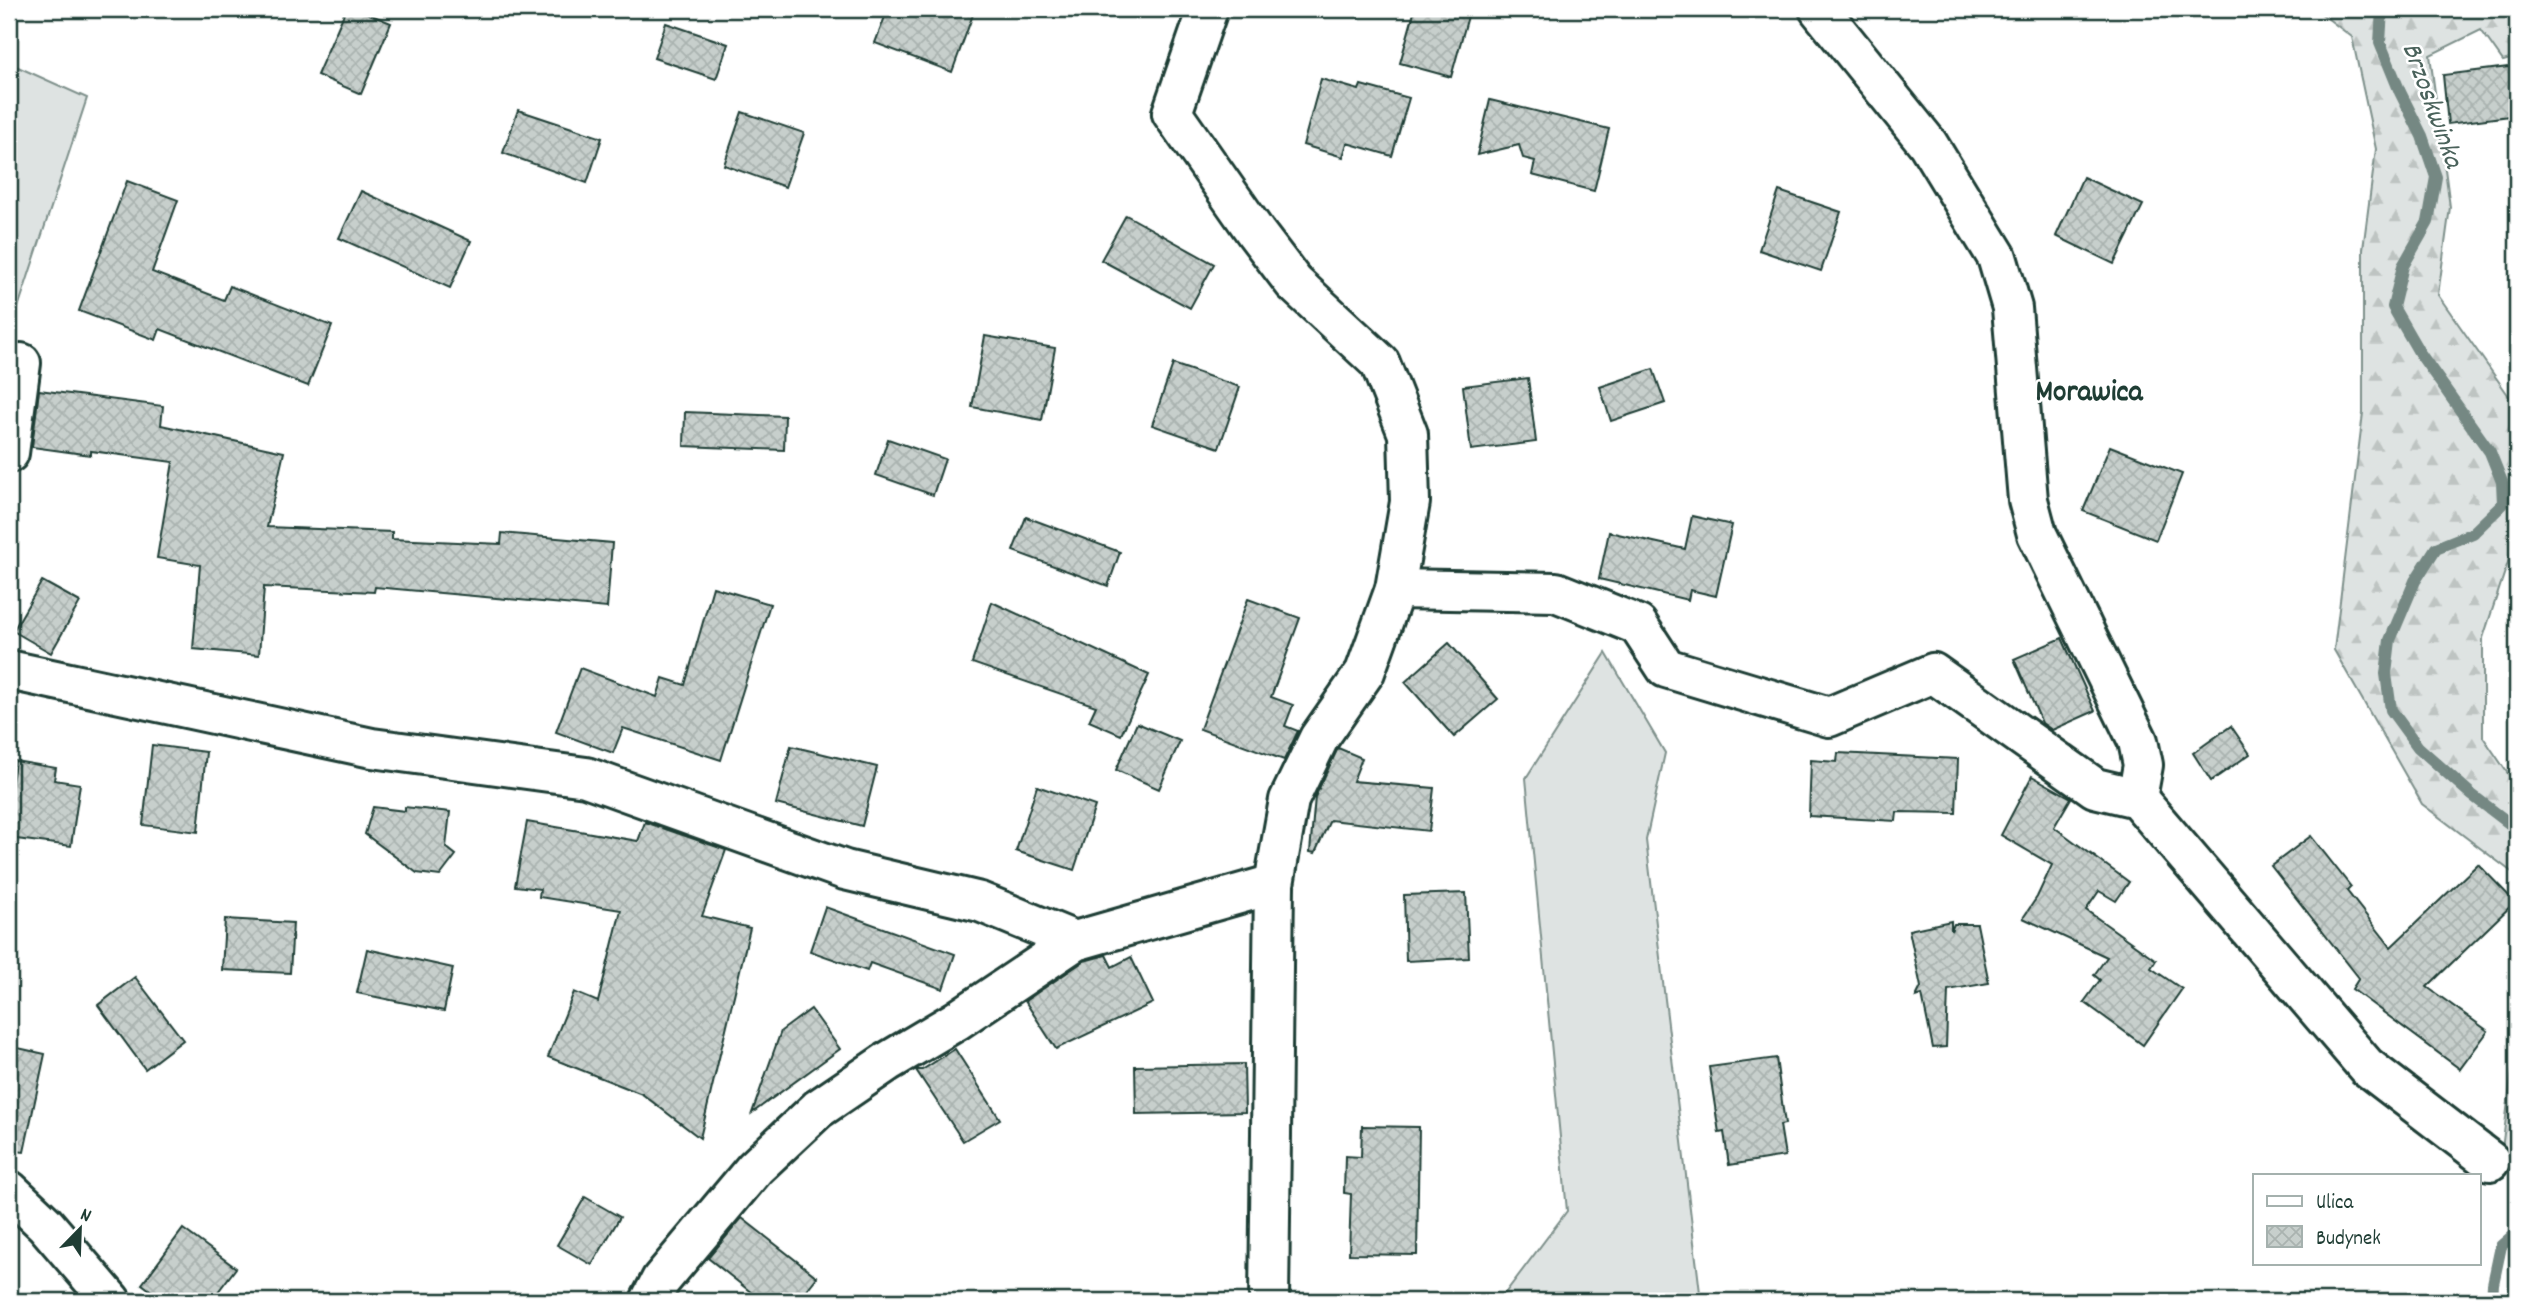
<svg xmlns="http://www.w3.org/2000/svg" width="2526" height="1310" viewBox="0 0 2526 1310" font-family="Dekko,sans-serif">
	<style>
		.grass { fill: #dee3e2; stroke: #7e908b; stroke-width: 2 }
		.forest { fill: url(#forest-firs); stroke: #7e908b; stroke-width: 2 }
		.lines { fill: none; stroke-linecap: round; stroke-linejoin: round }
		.stream { stroke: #758883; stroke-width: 12 }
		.building { fill: url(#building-cross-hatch); stroke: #1f3d34; stroke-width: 2 }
		.minor-casing { stroke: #1f3d34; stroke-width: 44 }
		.minor { stroke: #fff; stroke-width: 38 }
		.labels { text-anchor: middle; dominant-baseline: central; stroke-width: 5; stroke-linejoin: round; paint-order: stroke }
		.water-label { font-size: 28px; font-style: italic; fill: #4a625b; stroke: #fff }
		.quarter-label { font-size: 30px; font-weight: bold; fill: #1f3d34; stroke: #fff }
	</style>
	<defs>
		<pattern id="forest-firs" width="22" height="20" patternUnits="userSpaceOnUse" patternTransform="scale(1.75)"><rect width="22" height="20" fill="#dee3e2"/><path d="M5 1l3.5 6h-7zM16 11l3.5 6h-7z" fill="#bec4c2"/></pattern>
		<pattern id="building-cross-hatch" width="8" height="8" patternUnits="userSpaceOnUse" patternTransform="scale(1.75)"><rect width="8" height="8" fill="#c7cfcc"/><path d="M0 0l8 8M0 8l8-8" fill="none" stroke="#aab3b0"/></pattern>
	</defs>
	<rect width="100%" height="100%" fill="#fff"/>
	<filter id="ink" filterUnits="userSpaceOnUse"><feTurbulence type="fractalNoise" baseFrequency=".0143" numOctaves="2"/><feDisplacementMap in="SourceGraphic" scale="14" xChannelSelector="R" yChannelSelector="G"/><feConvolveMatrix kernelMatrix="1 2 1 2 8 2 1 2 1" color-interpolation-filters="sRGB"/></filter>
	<g filter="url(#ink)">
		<!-- grass -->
		<g class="grass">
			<path d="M 9,63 L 87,98 L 9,335 Z"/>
			<path d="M 1606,653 L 1665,753 L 1646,840 L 1701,1301 L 1504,1301 L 1503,1296 L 1567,1211 L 1526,778 Z"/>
		</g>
		<!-- forest -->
		<g class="forest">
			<path d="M 2315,9 L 2517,9 L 2517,57 L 2503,61 L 2481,30 L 2430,55 L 2450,207 L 2438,295 L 2511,399 L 2517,456 L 2517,535 L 2483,638 L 2483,737 L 2517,787 L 2517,876 L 2422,804 L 2334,650 L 2363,413 L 2363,249 L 2376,149 L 2352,37 Z"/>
			<path d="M 2517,1030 L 2517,1159 L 2502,1149 Z"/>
		</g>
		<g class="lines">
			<!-- stream -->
			<g class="stream">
				<path d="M 2382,9 L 2380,43 L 2400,92 L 2422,136 L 2436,177 L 2428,222 L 2403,266 L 2393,307 L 2419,352 L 2490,452 L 2502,482 L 2503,504 L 2473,533 L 2436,548 L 2415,581 L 2390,640 L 2386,674 L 2391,710 L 2418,747 L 2472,795 L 2514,827 L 2517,832"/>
				<path d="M 2492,1301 L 2493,1284 L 2501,1246 L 2517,1232"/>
			</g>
		</g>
		<!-- building -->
		<g class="building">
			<path d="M 346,9 L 357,9 L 391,23 L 361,94 L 317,75 Z"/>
			<path d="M 888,9 L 975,9 L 952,72 L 875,43 Z"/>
			<path d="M 1415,9 L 1470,9 L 1451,77 L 1400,63 Z"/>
			<path d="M 666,23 L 728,44 L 716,79 L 654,58 Z"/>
			<path d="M 2517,66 L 2517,115 L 2448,124 L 2443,75 Z"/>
			<path d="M 1321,79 L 1359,90 L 1361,85 L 1409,98 L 1392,156 L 1347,143 L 1343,157 L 1303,145 Z"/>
			<path d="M 1490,100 L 1609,129 L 1594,191 L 1532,175 L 1535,161 L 1523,158 L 1519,145 L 1477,155 Z"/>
			<path d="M 518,110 L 602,138 L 587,183 L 503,153 Z"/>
			<path d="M 742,112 L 804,133 L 785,187 L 724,165 Z"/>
			<path d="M 2083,177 L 2143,205 L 2114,264 L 2056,236 Z"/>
			<path d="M 127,181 L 178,200 L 152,272 L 224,300 L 230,286 L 332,326 L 308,386 L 160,329 L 156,340 L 79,311 Z"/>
			<path d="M 361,191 L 471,241 L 450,288 L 339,238 Z"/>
			<path d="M 1779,191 L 1841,212 L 1821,271 L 1759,250 Z"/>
			<path d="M 1126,215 L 1214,264 L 1190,308 L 1101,260 Z"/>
			<path d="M 985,336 L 1055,348 L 1042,420 L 972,407 Z"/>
			<path d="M 1173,364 L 1240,387 L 1219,448 L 1152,425 Z"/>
			<path d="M 1653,369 L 1665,403 L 1611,421 L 1600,387 Z"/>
			<path d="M 1528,378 L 1536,442 L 1471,450 L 1463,386 Z"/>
			<path d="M 39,390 L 163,406 L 161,425 L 284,452 L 267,527 L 392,532 L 392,539 L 501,544 L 502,533 L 612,543 L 607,608 L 375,587 L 374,592 L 264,587 L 259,655 L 193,649 L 200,565 L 157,558 L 173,462 L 91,451 L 91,455 L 32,447 Z"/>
			<path d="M 685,412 L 785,416 L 784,450 L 684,446 Z"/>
			<path d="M 888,439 L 945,459 L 933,495 L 876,475 Z"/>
			<path d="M 2110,446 L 2182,474 L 2156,540 L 2083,511 Z"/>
			<path d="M 1692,516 L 1732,525 L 1716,596 L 1690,590 L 1688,600 L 1599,579 L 1609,532 L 1685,549 Z"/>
			<path d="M 1026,517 L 1120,552 L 1108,586 L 1013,551 Z"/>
			<path d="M 42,581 L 80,602 L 51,653 L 13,631 Z"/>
			<path d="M 713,587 L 770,604 L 721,760 L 623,728 L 613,753 L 556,732 L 580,668 L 657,697 L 663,678 L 685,685 Z"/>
			<path d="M 1248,599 L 1300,618 L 1271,697 L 1293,705 L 1285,726 L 1298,731 L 1284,760 L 1200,729 Z"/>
			<path d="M 992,602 L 1149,675 L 1121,735 L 1089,721 L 1096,706 L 972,663 Z"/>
			<path d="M 2062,638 L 2095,711 L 2052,730 L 2042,723 L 2014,659 Z"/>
			<path d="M 1449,643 L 1498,699 L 1454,737 L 1405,682 Z"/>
			<path d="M 1137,723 L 1180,741 L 1159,789 L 1116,770 Z"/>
			<path d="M 2231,726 L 2250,754 L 2211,781 L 2193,753 Z"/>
			<path d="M 152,745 L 206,752 L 198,832 L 143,825 Z"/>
			<path d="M 791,746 L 877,767 L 862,826 L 776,804 Z"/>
			<path d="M 1338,748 L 1362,758 L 1353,781 L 1434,788 L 1429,831 L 1330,820 L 1315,853 L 1310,852 L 1315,797 Z"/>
			<path d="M 1838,753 L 1958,759 L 1956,813 L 1897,812 L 1896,821 L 1809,816 L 1811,760 L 1837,762 Z"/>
			<path d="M 15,761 L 56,768 L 54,780 L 80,784 L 71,846 L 9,838 L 9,807 Z"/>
			<path d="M 2032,776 L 2071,798 L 2054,827 L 2129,882 L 2116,901 L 2099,891 L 2086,910 L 2156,960 L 2151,968 L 2182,989 L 2143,1045 L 2084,1002 L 2100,980 L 2094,975 L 2107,957 L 2023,918 L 2037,897 L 2052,865 L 2001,835 Z"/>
			<path d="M 1037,786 L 1095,806 L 1074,870 L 1016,851 Z"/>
			<path d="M 373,807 L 405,811 L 405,807 L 450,812 L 446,847 L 456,855 L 440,876 L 417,873 L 365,834 Z"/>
			<path d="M 527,822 L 638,841 L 645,822 L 726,850 L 702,916 L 750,928 L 700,1138 L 642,1094 L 548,1057 L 574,992 L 598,1002 L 621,910 L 539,897 L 540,889 L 515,886 Z"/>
			<path d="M 2311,836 L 2351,887 L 2347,891 L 2391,947 L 2478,864 L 2515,902 L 2427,987 L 2488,1031 L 2460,1069 L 2352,989 L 2359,978 L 2271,866 Z"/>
			<path d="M 1466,893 L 1469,958 L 1406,961 L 1404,895 Z"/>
			<path d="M 825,907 L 955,954 L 943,989 L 870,963 L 867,971 L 810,951 Z"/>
			<path d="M 225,919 L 293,923 L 290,973 L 222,970 Z"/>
			<path d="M 1951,921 L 1951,931 L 1954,924 L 1977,924 L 1989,983 L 1948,990 L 1946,1047 L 1933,1048 L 1922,995 L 1916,997 L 1921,987 L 1909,930 Z"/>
			<path d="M 367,949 L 453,968 L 444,1011 L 357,993 Z"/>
			<path d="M 1106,955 L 1112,967 L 1131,957 L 1153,1003 L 1056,1049 L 1025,1001 L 1084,961 Z"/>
			<path d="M 135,977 L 183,1040 L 145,1069 L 98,1005 Z"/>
			<path d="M 811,1009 L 840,1049 L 752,1113 L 781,1031 Z"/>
			<path d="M 9,1046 L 45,1054 L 24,1152 L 9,1150 Z"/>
			<path d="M 955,1049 L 1000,1119 L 963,1141 L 916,1070 L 922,1070 Z"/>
			<path d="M 1776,1058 L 1785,1124 L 1780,1125 L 1785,1156 L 1729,1165 L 1724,1132 L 1719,1133 L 1709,1067 Z"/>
			<path d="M 1244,1064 L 1245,1112 L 1136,1114 L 1135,1066 Z"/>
			<path d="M 1362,1126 L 1419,1127 L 1417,1255 L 1349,1254 L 1351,1194 L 1344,1193 L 1345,1156 L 1361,1157 Z"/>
			<path d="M 585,1197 L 620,1217 L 592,1265 L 557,1245 Z"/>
			<path d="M 742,1218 L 817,1277 L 798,1301 L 762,1301 L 708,1258 Z"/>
			<path d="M 183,1229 L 236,1268 L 211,1301 L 165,1301 L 142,1284 Z"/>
		</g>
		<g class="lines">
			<defs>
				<g id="minor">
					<path d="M 1208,9 L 1172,113 L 1256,233 L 1294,283 L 1380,363 L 1408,434 L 1410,502 L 1395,589 L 1365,672 L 1319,738 L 1289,800 L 1274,884 L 1269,1301"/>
					<path d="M 1819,9 L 1928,144 L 1997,257 L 2012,308 L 2028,500 L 2037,534 L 2138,741 L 2143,765 L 2137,798"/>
					<path d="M 9,453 L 21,363"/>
					<path d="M 1395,589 L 1556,592 L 1638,625 L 1666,668 L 1829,717 L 1933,673 L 2095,788 L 2137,798 L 2366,1066 L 2490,1161"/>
					<path d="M 9,670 L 372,748 L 586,777 L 845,870 L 980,902 L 1075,941"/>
					<path d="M 9,1190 L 45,1224 L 111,1301"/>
					<path d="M 650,1301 L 661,1280 L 755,1168 L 818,1109 L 887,1062 L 956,1021 L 1075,941 L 1274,884"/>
				</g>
			</defs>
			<!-- minor casing -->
			<use href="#minor" class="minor-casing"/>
			<!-- minor -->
			<use href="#minor" class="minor"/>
		</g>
	</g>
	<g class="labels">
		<!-- water labels -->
		<g class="water-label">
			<text transform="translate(2430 106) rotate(70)">Brzoskwinka</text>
		</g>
		<!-- quarter labels -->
		<g class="quarter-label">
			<text x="2089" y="394">Morawica</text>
		</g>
	</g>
	<!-- margin -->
	<rect width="2526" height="1310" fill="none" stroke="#fff" stroke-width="35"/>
	<rect x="18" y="18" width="2491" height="1275" fill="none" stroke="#1f3d34" stroke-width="2.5" filter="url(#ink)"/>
	<!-- legend -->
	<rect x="2253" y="1174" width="228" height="91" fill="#ffffff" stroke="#a5b1ae" stroke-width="2"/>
	<rect x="2267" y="1196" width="35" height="10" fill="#ffffff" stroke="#a5b1ae" stroke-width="2"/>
	<text x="2316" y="1208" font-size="21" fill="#1f3d34">Ulica</text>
	<rect x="2267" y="1226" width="35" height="21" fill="url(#building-cross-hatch)" stroke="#a5b1ae" stroke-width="2"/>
	<text x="2316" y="1244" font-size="21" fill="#1f3d34">Budynek</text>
	<!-- north arrow -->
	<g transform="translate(80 1229) rotate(23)" stroke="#ffffff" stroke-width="5" paint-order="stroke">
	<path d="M0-5L12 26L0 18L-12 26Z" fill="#1f3d34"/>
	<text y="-10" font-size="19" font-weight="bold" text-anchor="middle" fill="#1f3d34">N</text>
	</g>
</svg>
